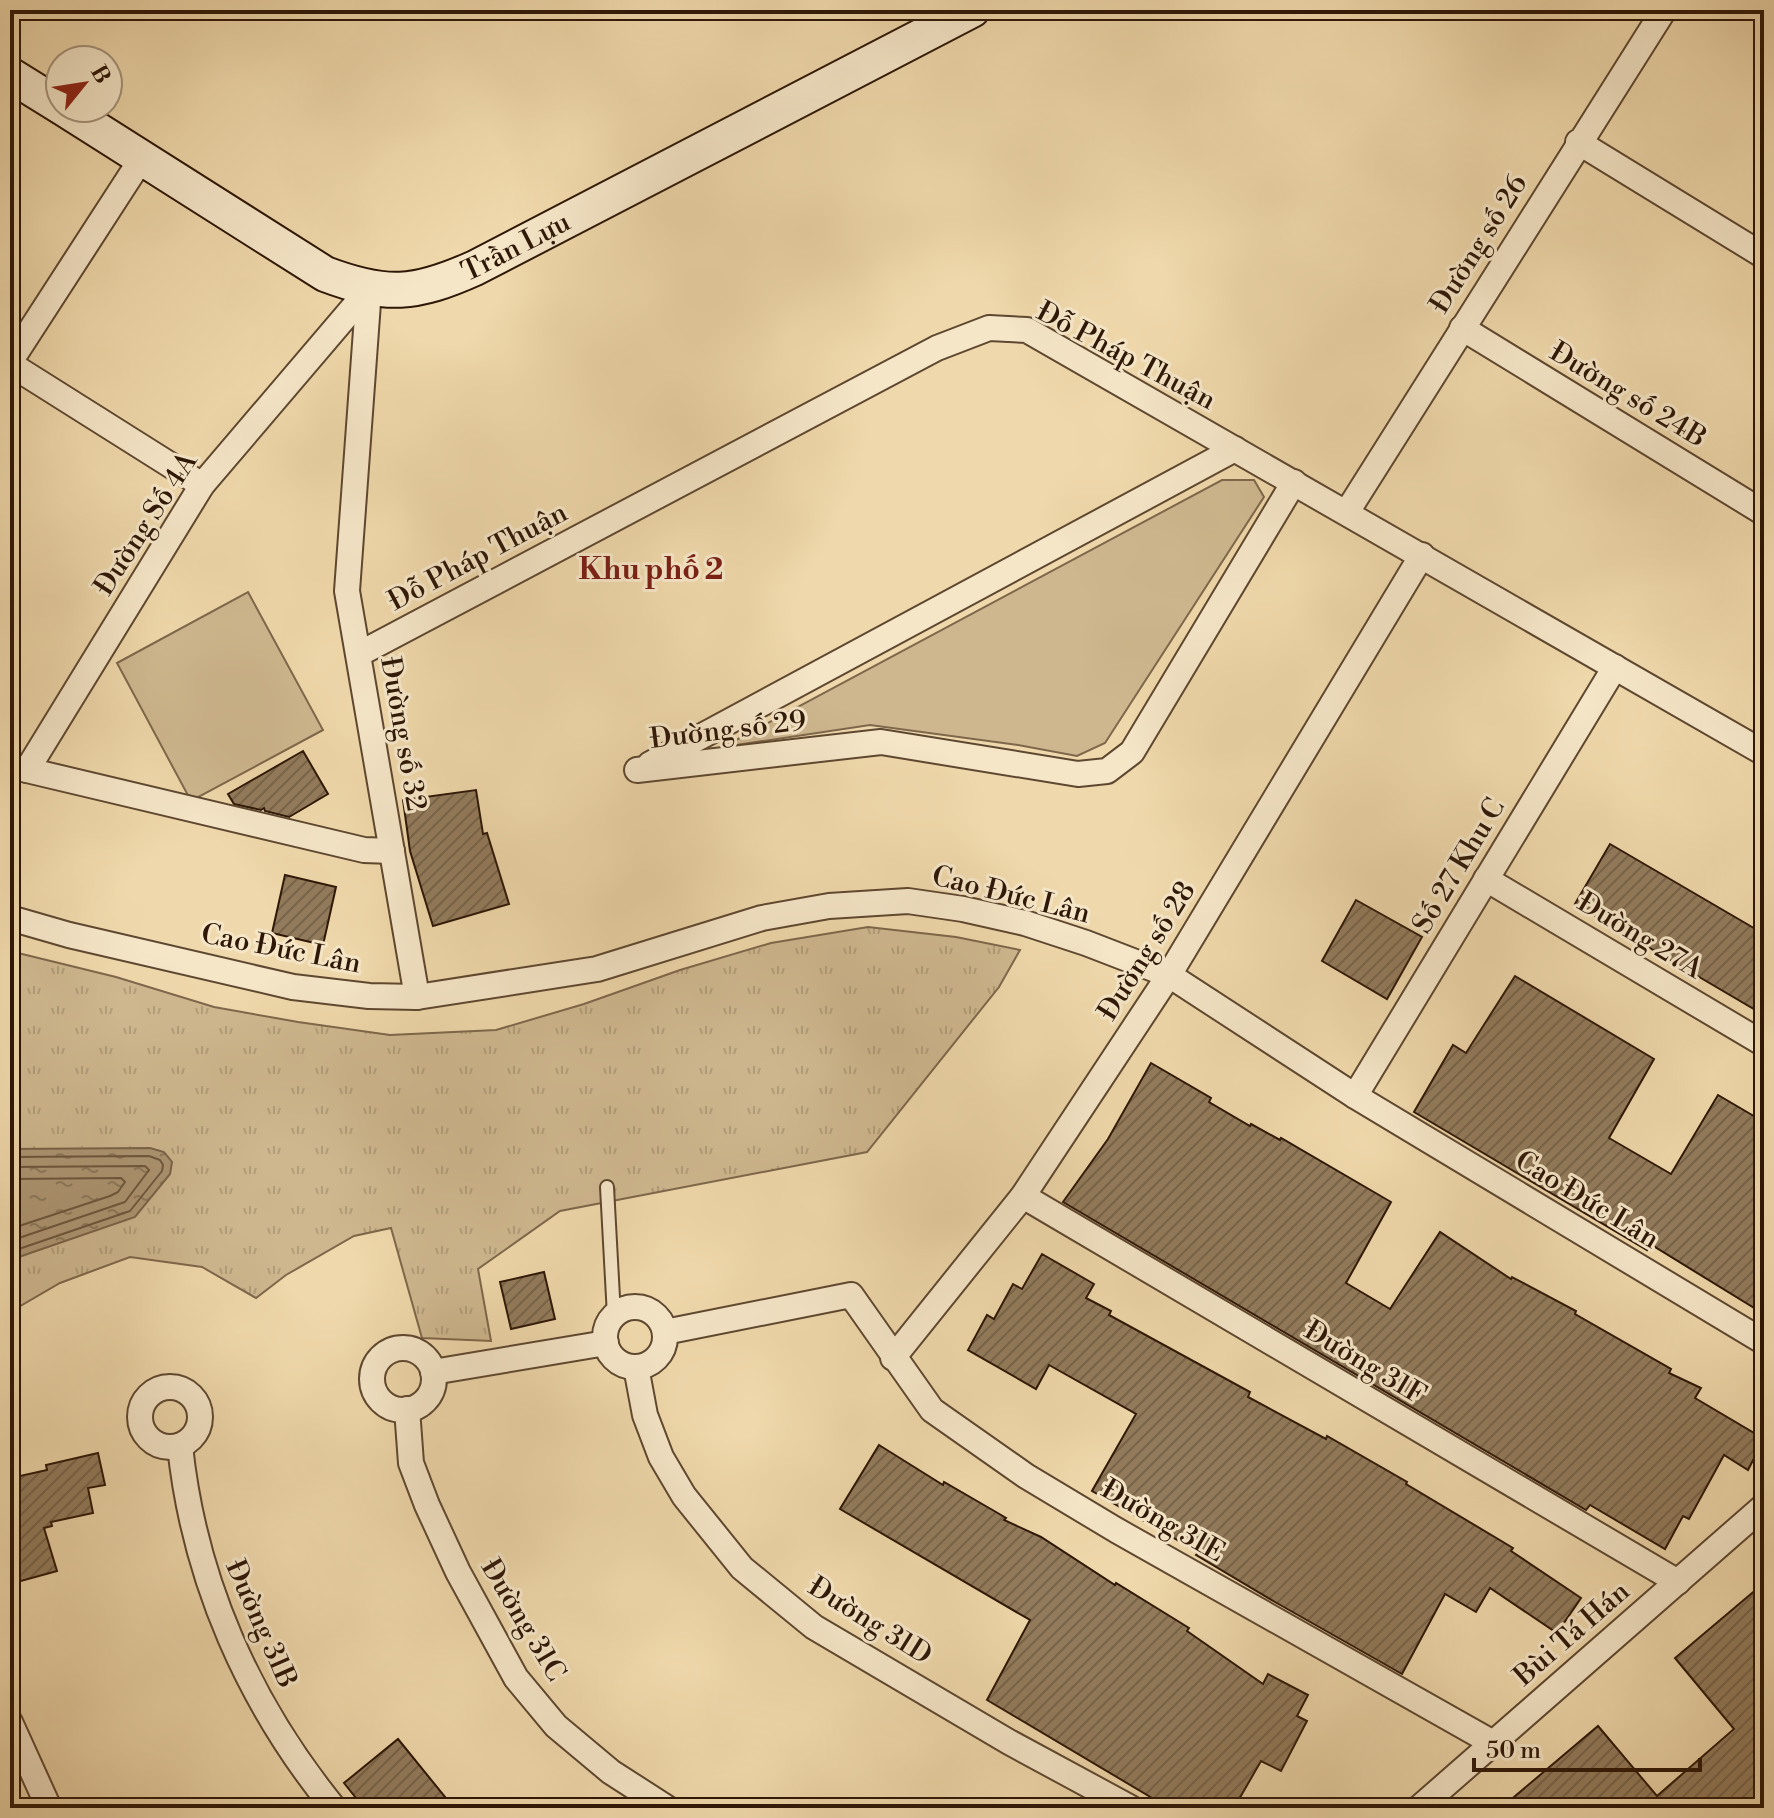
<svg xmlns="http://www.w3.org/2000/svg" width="1774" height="1818" viewBox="0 0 1774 1818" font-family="'Libre Bodoni',serif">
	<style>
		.grass { fill: #ceb78f; stroke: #7e674b; stroke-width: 2 }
		.park { fill: url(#park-tufts); stroke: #7e674b; stroke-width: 2 }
		.water { fill: url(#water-ripples); stroke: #7a6348; stroke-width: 2 }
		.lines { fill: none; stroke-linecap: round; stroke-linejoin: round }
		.shore { stroke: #6e563d; stroke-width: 2 }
		.building { fill: url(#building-hatch); stroke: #2e1707; stroke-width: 2 }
		.lane-casing { stroke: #5e4730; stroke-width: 16 }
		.street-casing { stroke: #5e4730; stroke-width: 28 }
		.secondary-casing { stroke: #2e1707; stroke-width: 38 }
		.lane { stroke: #f5e6c8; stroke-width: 12 }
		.street { stroke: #f5e6c8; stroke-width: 24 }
		.secondary { stroke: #f5e6c8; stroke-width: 34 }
		.labels { text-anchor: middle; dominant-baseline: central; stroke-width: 6; stroke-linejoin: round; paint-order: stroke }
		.street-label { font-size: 28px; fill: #2e1707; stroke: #f5e6c8 }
		.neighbourhood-label { font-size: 30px; font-weight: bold; fill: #7a1f14; stroke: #f5e6c8 }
	</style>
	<defs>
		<pattern id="park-tufts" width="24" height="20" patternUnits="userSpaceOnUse" patternTransform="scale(2)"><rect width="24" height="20" fill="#ceb78f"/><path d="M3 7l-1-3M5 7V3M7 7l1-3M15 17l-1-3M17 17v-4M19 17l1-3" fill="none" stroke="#b19d7a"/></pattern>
		<pattern id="water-ripples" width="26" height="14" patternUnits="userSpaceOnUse" patternTransform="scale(2)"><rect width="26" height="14" fill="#ad9673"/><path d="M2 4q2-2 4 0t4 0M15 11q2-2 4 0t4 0" fill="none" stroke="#8d795c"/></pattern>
		<pattern id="building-hatch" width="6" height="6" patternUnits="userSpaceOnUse" patternTransform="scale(2)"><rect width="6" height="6" fill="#927b5c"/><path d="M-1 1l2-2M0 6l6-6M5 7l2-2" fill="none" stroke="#78644a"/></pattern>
	</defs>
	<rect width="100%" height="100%" fill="#efd8ab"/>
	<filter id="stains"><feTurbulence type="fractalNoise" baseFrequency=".0025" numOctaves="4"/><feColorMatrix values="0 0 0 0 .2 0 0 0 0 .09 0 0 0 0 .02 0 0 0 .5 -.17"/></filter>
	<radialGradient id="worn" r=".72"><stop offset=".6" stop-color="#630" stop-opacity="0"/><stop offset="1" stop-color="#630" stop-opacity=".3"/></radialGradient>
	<!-- grass -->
	<g class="grass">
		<path d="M 1222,480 L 1254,480 L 1264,497 L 1105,743 L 1077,756 L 1018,745 L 870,725 L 723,747 Z"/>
		<path d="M 248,592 L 323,730 L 191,801 L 117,663 Z"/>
	</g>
	<!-- park -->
	<path class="park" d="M 868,927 L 956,937 L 1020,950 L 999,987 L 867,1152 L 560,1211 L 478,1269 L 491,1341 L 422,1338 L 391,1228 L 354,1236 L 286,1275 L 256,1298 L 202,1267 L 130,1257 L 60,1283 L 10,1312 L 10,951 L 116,977 L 214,1007 L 298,1022 L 390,1035 L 496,1030 L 584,1004 L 680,970 L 771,943 Z"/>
	<!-- water -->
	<path class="water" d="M 150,1148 L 164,1152 L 172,1162 L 170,1174 L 135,1217 L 10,1260 L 10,1149 Z"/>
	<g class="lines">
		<!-- shore -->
		<g class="shore">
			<path d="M 10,1157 L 149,1156 L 160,1160 L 163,1165 L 162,1171 L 130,1211 L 10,1252"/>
			<path d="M 10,1167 L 145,1166 L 149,1170 L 125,1202 L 10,1241"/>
			<path d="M 10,1179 L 121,1178 L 125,1182 L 118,1192 L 110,1196 L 10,1229"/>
		</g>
	</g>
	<!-- building -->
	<g class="building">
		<path d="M 303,751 L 328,794 L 289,817 L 265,811 L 264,808 L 261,810 L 234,804 L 228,794 Z"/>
		<path d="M 476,790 L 483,834 L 487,833 L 509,904 L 433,926 L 410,851 L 403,800 Z"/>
		<path d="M 1610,844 L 1764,934 L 1764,1015 L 1575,904 Z"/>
		<path d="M 285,875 L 336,887 L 323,945 L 272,933 Z"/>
		<path d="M 1356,900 L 1422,937 L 1387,999 L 1322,961 Z"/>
		<path d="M 1515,976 L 1654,1059 L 1609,1138 L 1671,1174 L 1718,1095 L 1764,1122 L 1764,1314 L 1650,1244 L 1647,1250 L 1414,1112 L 1453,1045 L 1466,1053 Z"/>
		<path d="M 1151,1063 L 1211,1098 L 1209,1102 L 1250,1126 L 1251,1124 L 1280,1140 L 1281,1138 L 1391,1202 L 1346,1283 L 1390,1309 L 1440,1232 L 1511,1279 L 1512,1277 L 1576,1311 L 1575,1314 L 1671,1369 L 1669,1373 L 1701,1388 L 1695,1398 L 1764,1439 L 1748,1470 L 1724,1455 L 1689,1519 L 1683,1516 L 1665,1549 L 1590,1505 L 1586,1510 L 1063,1202 L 1108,1139 Z"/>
		<path d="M 1042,1254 L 1094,1284 L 1086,1298 L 1111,1311 L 1109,1315 L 1250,1392 L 1248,1397 L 1326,1439 L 1327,1436 L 1407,1482 L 1406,1484 L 1513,1548 L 1511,1551 L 1581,1598 L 1557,1633 L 1490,1588 L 1476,1612 L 1445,1594 L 1402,1674 L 1275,1602 L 1196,1555 L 1198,1552 L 1092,1491 L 1136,1414 L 1049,1365 L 1036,1389 L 968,1350 L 987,1315 L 994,1319 L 1013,1284 L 1022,1289 Z"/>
		<path d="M 544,1272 L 555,1319 L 511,1329 L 500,1282 Z"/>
		<path d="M 879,1445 L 943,1485 L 944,1482 L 996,1512 L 1006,1518 L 1004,1520 L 1041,1537 L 1115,1585 L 1116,1583 L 1189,1628 L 1187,1631 L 1263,1684 L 1268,1674 L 1308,1695 L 1297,1716 L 1307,1721 L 1281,1771 L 1261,1761 L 1234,1808 L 1169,1808 L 987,1700 L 1030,1620 L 840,1509 Z"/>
		<path d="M 98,1453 L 105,1485 L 88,1488 L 93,1513 L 51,1522 L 52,1526 L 44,1528 L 57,1571 L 10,1584 L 10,1500 L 15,1499 L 11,1478 L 47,1470 L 46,1465 Z"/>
		<path d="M 1764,1583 L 1764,1808 L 1501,1808 L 1598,1726 L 1657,1796 L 1734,1729 L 1675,1658 Z"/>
		<path d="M 398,1739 L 454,1808 L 364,1808 L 344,1783 Z"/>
	</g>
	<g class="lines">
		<defs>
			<path id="lane" d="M 607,1187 L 614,1316"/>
			<g id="street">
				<path d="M 1578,142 L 1764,256"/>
				<path d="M 369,289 L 347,591 L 417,997"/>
				<path d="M 1462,328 L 1764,513"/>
				<path d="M 10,362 L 142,158"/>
				<path d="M 10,364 L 202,485"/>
				<path d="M 1347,512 L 1664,10"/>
				<path d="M 359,654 L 937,348 L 989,328 L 1027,330 L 1764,753"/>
				<path d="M 650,764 L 1235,449"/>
				<path d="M 10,766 L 364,850 L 392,851"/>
				<path d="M 27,770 L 202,485 L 369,289"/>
				<path d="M 637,770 L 881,742 L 1078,774 L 1107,771 L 1132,752 L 1294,482"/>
				<path d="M 1486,879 L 1764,1044"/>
				<path d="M 10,918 L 69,935 L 293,987 L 369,996 L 417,997 L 597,969 L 762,918 L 829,906 L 908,901 L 963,909 L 1025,923 L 1086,943 L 1169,975 L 1355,1096 L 1764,1342"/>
				<path d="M 1355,1096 L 1615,667"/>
				<path d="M 1023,1196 L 1678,1582"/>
				<circle cx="635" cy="1337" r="30"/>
				<path d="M 665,1332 L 851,1295 L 932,1410 L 1026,1476 L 1116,1530 L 1493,1743"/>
				<circle cx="403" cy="1379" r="31"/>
				<path d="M 893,1358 L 1023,1196 L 1169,975 L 1422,555"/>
				<path d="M 636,1367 L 645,1415 L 661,1457 L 684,1496 L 742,1568 L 814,1627 L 1009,1742 L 1131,1808"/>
				<path d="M 433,1372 L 606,1343"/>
				<circle cx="170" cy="1417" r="30"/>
				<path d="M 407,1409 L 411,1463 L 427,1505 L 458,1572 L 516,1678 L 556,1726 L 611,1772 L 667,1808"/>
				<path d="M 180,1446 C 194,1580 249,1704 334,1808"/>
				<path d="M 10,1722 L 49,1808"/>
				<path d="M 1419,1808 L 1764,1506"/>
			</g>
			<g id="secondary">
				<path d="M 10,75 L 60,106"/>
				<path id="s1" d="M 63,108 L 325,274 C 386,297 415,295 475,268 L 972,10"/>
			</g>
		</defs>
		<!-- lane casing -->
		<use href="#lane" class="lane-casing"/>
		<!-- street casing -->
		<use href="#street" class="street-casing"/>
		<!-- secondary casing -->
		<use href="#secondary" class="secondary-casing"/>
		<!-- lane -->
		<use href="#lane" class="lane"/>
		<!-- street -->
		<use href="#street" class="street"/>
		<!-- secondary -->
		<use href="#secondary" class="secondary"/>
	</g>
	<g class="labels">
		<!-- street labels -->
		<g class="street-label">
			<text transform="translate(1479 244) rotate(-58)">Đường số 26</text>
			<text stroke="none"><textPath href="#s1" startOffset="512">Trần Lựu</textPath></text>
			<text transform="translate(1126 356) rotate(28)">Đỗ Pháp Thuận</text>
			<text transform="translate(1628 395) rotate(31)">Đường số 24B</text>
			<text transform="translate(146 524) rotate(-57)">Đường Số 4A</text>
			<text transform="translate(478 557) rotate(-28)">Đỗ Pháp Thuận</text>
			<text transform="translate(728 730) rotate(-7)">Đường số 29</text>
			<text transform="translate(403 734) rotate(80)">Đường số 32</text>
			<text transform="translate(1459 866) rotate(-59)">Số 27 Khu C</text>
			<text transform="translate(1011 895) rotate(14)">Cao Đức Lân</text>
			<text transform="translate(1640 936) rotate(31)">Đường 27A</text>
			<text transform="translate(281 949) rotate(11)">Cao Đức Lân</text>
			<text transform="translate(1147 951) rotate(-58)">Đường số 28</text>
			<text transform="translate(1587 1200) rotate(31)">Cao Đức Lân</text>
			<text transform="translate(1365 1363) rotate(31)">Đường 31F</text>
			<text transform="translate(1163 1521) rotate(30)">Đường 31E</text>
			<text transform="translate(523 1620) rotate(59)">Đường 31C</text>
			<text transform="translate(870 1621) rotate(32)">Đường 31D</text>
			<text transform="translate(261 1624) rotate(66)">Đường 31B</text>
			<text transform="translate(1572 1634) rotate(-41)">Bùi Tá Hán</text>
		</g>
		<!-- neighbourhood labels -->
		<g class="neighbourhood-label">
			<text x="651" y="570">Khu phố 2</text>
		</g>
	</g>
	<!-- margin -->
	<rect width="1774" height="1818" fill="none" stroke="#efd8ab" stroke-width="40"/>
	<rect x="12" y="12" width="1750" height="1794" fill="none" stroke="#2e1707" stroke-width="4"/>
	<rect x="20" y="20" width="1734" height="1778" fill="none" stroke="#2e1707" stroke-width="2"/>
	<!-- north arrow -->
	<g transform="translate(84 84) rotate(60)"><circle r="38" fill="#f5e6c8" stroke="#a5937b" stroke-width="2"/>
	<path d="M0-6L14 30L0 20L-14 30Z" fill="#8f2418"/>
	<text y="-12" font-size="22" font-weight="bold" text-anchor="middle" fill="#2e1707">B</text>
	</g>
	<!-- scale -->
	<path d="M1474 1758v12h226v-12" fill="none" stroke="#2e1707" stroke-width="4"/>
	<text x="1486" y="1758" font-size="24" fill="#2e1707" stroke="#f5e6c8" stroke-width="6" paint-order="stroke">50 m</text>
	<rect width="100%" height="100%" filter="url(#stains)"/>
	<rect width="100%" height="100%" fill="url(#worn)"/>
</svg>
